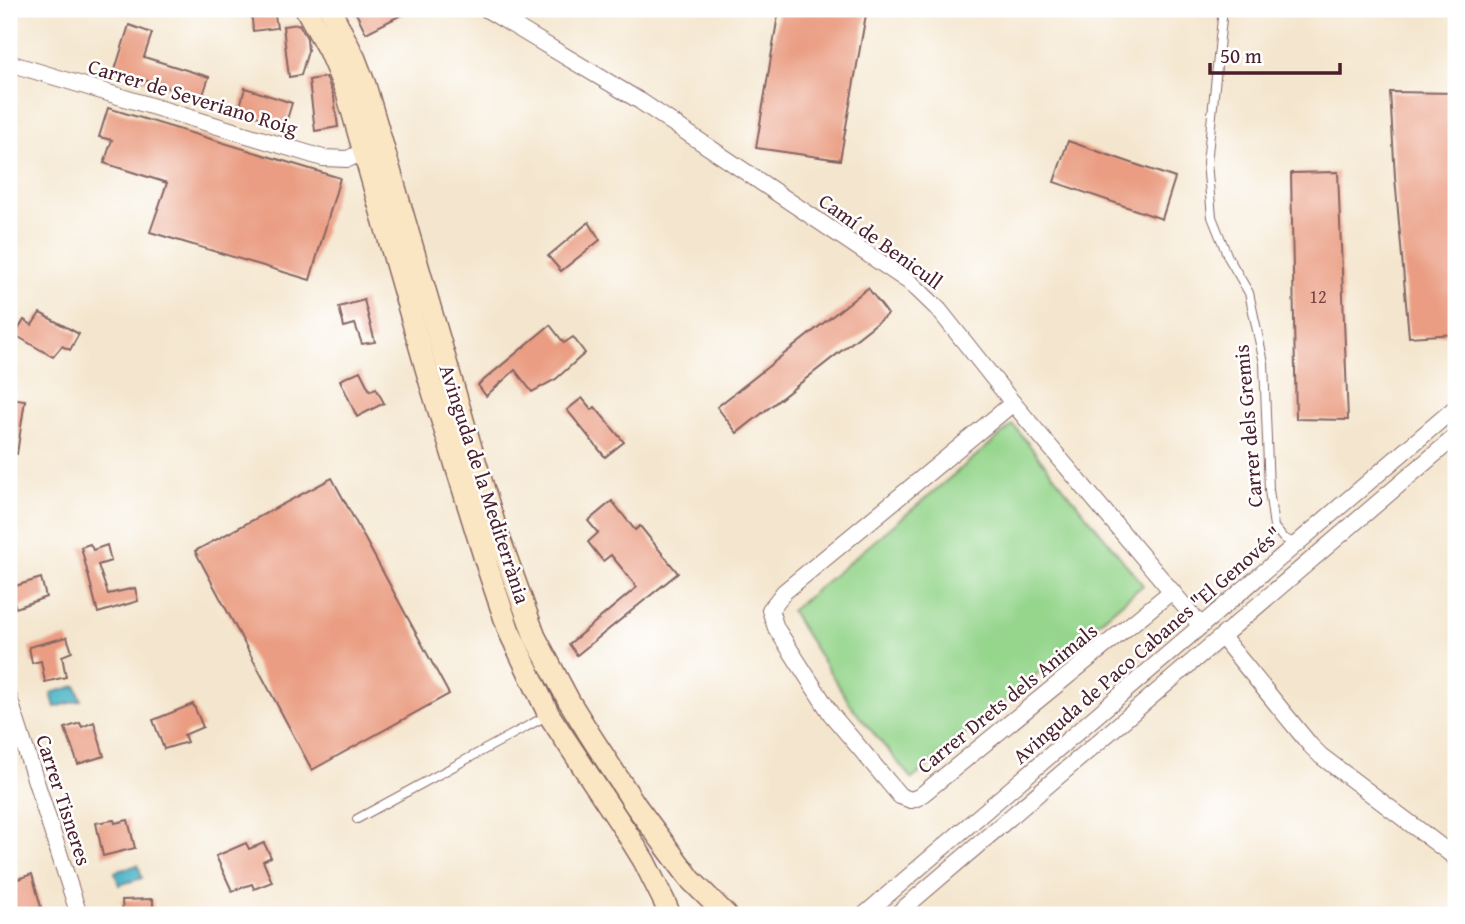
<svg xmlns="http://www.w3.org/2000/svg" width="1465" height="924" viewBox="0 0 1465 924" font-family="'Gentium Book Plus',serif">
	<style>
		.green { fill: #95d58c; stroke: #707a5c; stroke-width: 2 }
		.water { fill: #49b4c6; stroke: #4a6a78; stroke-width: 2 }
		.building { fill: #ea9d82 }
		.lines { fill: none; stroke-linecap: round; stroke-linejoin: round }
		.lane-casing { stroke: #866564; stroke-width: 10 }
		.street-casing { stroke: #866564; stroke-width: 18 }
		.secondary-casing { stroke: #866564; stroke-width: 24 }
		.lane { stroke: #fff; stroke-width: 8 }
		.street { stroke: #fff; stroke-width: 16 }
		.secondary { stroke: #fbe6c4; stroke-width: 21 }
		.labels { text-anchor: middle; dominant-baseline: central; stroke-width: 5; stroke-linejoin: round; paint-order: stroke }
		.number-label { font-size: 18px; fill: #723e41 }
		.street-label { font-size: 21px; fill: #4a1f2b; stroke: #fff }
	</style>
	<rect width="100%" height="100%" fill="#fff"/>
	<filter id="ink" filterUnits="userSpaceOnUse"><feTurbulence type="fractalNoise" baseFrequency=".0143" numOctaves="2"/><feDisplacementMap in="SourceGraphic" scale="14" xChannelSelector="R" yChannelSelector="G"/><feConvolveMatrix kernelMatrix="1 2 1 2 8 2 1 2 1" color-interpolation-filters="sRGB"/></filter>
	<filter id="wash" filterUnits="userSpaceOnUse"><feTurbulence type="fractalNoise" baseFrequency=".00686" numOctaves="4" result="noise"/><feDisplacementMap in="SourceGraphic" scale="28" xChannelSelector="R" yChannelSelector="G"/><feGaussianBlur stdDeviation="1.57" result="paint"/><feColorMatrix in="noise" values="0 0 0 0 0 0 0 0 0 0 0 0 0 0 0 0 0 1.4 0 .05"/><feComposite in="paint" operator="in"/></filter>
	<g filter="url(#wash)">
		<rect width="100%" height="100%" fill="#f4e6ce"/>
		<!-- green -->
		<path class="green" d="M 1013,425 L 1143,585 L 912,779 L 854,710 L 791,611 Z"/>
		<!-- water -->
		<g class="water">
			<path d="M 76,686 L 81,700 L 55,707 L 51,693 Z"/>
			<path d="M 138,865 L 142,878 L 119,885 L 115,872 Z"/>
		</g>
		<g id="blocks">
			<!-- building -->
			<g class="building">
				<path d="M 251,9 L 274,9 L 277,28 L 253,31 Z"/>
				<path d="M 354,9 L 413,9 L 366,33 Z"/>
				<path d="M 779,9 L 867,9 L 840,160 L 756,148 Z"/>
				<path d="M 299,24 L 307,38 L 308,51 L 301,75 L 289,77 L 283,26 Z"/>
				<path d="M 129,25 L 152,33 L 144,57 L 209,77 L 202,98 L 155,84 L 156,83 L 114,73 Z"/>
				<path d="M 326,77 L 334,97 L 338,127 L 315,131 L 309,80 Z"/>
				<path d="M 245,88 L 292,103 L 285,126 L 239,110 Z"/>
				<path d="M 1390,92 L 1456,93 L 1456,334 L 1409,337 L 1395,177 Z"/>
				<path d="M 108,108 L 340,178 L 310,280 L 150,232 L 167,183 L 104,163 L 112,140 L 99,137 Z"/>
				<path d="M 1068,141 L 1175,178 L 1162,219 L 1054,182 Z"/>
				<path d="M 1338,172 L 1348,420 L 1296,419 L 1291,173 Z"/>
				<path d="M 589,222 L 600,240 L 561,271 L 548,256 Z"/>
				<path d="M 868,288 L 888,314 L 737,433 L 717,407 Z"/>
				<path d="M 364,300 L 375,342 L 362,344 L 355,324 L 344,327 L 339,307 Z"/>
				<path d="M 40,313 L 79,334 L 70,350 L 62,346 L 53,357 L 15,335 L 24,320 L 32,325 Z"/>
				<path d="M 550,325 L 564,343 L 573,337 L 585,353 L 556,379 L 532,392 L 515,370 L 486,396 L 478,385 Z"/>
				<path d="M 360,371 L 370,391 L 376,388 L 384,403 L 357,417 L 340,380 Z"/>
				<path d="M 9,398 L 25,400 L 17,454 L 9,453 Z"/>
				<path d="M 582,398 L 592,410 L 595,407 L 624,442 L 605,457 L 567,410 Z"/>
				<path d="M 332,478 L 449,694 L 312,770 L 195,551 Z"/>
				<path d="M 612,501 L 635,530 L 640,526 L 678,573 L 577,655 L 569,644 L 637,587 L 611,555 L 603,561 L 588,542 L 598,533 L 588,521 Z"/>
				<path d="M 90,544 L 93,550 L 107,545 L 111,561 L 98,565 L 108,594 L 135,588 L 138,601 L 98,613 L 81,547 Z"/>
				<path d="M 41,578 L 46,597 L 16,608 L 9,588 Z"/>
				<path d="M 67,637 L 72,652 L 62,656 L 66,677 L 45,682 L 41,661 L 32,663 L 29,647 Z"/>
				<path d="M 193,704 L 203,727 L 184,735 L 187,742 L 164,749 L 153,720 Z"/>
				<path d="M 94,722 L 104,756 L 78,764 L 65,728 L 80,723 L 82,727 Z"/>
				<path d="M 114,820 L 115,823 L 128,820 L 135,848 L 103,856 L 96,823 Z"/>
				<path d="M 246,843 L 249,849 L 264,843 L 271,857 L 263,861 L 272,882 L 254,889 L 252,884 L 232,891 L 216,856 Z"/>
				<path d="M 32,874 L 41,907 L 21,915 L 9,915 L 9,882 Z"/>
				<path d="M 153,899 L 153,915 L 123,915 L 122,900 Z"/>
			</g>
		</g>
	</g>
	<g filter="url(#ink)">
		<use href="#blocks" fill-opacity="0" stroke="#866564" stroke-width="2"/>
		<g class="lines">
			<defs>
				<g id="lane">
					<path d="M 1223,9 L 1207,163 L 1212,217 L 1228,257 L 1249,293 L 1264,363 L 1269,490 L 1274,527 L 1283,538 L 1297,544"/>
					<path d="M 357,819 L 548,715"/>
				</g>
				<g id="street">
					<path d="M 486,9 L 640,101 L 911,283 L 939,310 L 1013,403 L 1201,626"/>
					<path d="M 9,63 L 323,158 L 348,159 L 364,151"/>
					<path d="M 1013,403 L 784,592 L 770,610 L 776,628 L 831,714 L 900,796 L 911,800 L 919,797 L 1172,591"/>
					<path d="M 1222,637 L 1310,745 L 1321,756 L 1456,858"/>
					<path d="M 9,698 L 79,915"/>
					<path d="M 864,915 L 1456,407"/>
					<path d="M 896,915 L 1456,436"/>
				</g>
				<g id="secondary">
					<path d="M 306,9 L 329,51 L 347,93 L 430,382 L 488,569 L 509,631 L 549,715 L 628,835 L 644,861 L 664,901 L 670,915"/>
					<path d="M 330,9 L 355,59 L 365,85 L 472,451 L 496,529 L 535,637 L 569,701 L 590,735 L 636,806 L 691,880 L 726,915"/>
				</g>
			</defs>
			<!-- lane casing -->
			<use href="#lane" class="lane-casing"/>
			<!-- street casing -->
			<use href="#street" class="street-casing"/>
			<!-- secondary casing -->
			<use href="#secondary" class="secondary-casing"/>
			<!-- lane -->
			<use href="#lane" class="lane"/>
			<!-- street -->
			<use href="#street" class="street"/>
			<!-- secondary -->
			<use href="#secondary" class="secondary"/>
		</g>
	</g>
	<g class="labels">
		<!-- number labels -->
		<g class="number-label">
			<text x="1318" y="296">12</text>
		</g>
		<!-- street labels -->
		<g class="street-label">
			<text transform="translate(193 97) rotate(17)">Carrer de Severiano Roig</text>
			<text transform="translate(881 241) rotate(36)">Camí de Benicull</text>
			<text transform="translate(1248 426) rotate(-95)">Carrer dels Gremis</text>
			<text transform="translate(485 484) rotate(72)">Avinguda de la Mediterrània</text>
			<text transform="translate(1147 645) rotate(-41)">Avinguda de Paco Cabanes "El Genovés"</text>
			<text transform="translate(1007 698) rotate(-39)">Carrer Drets dels Animals</text>
			<text transform="translate(64 800) rotate(72)">Carrer Tisneres</text>
		</g>
	</g>
	<!-- margin -->
	<rect width="1465" height="924" fill="none" stroke="#fff" stroke-width="35"/>
	<!-- scale -->
	<path d="M1210 63v10h130v-10" fill="none" stroke="#4a1f2b" stroke-width="3.5"/>
	<text x="1220" y="63" font-size="21" fill="#4a1f2b" stroke="#ffffff" stroke-width="5" paint-order="stroke">50 m</text>
</svg>
